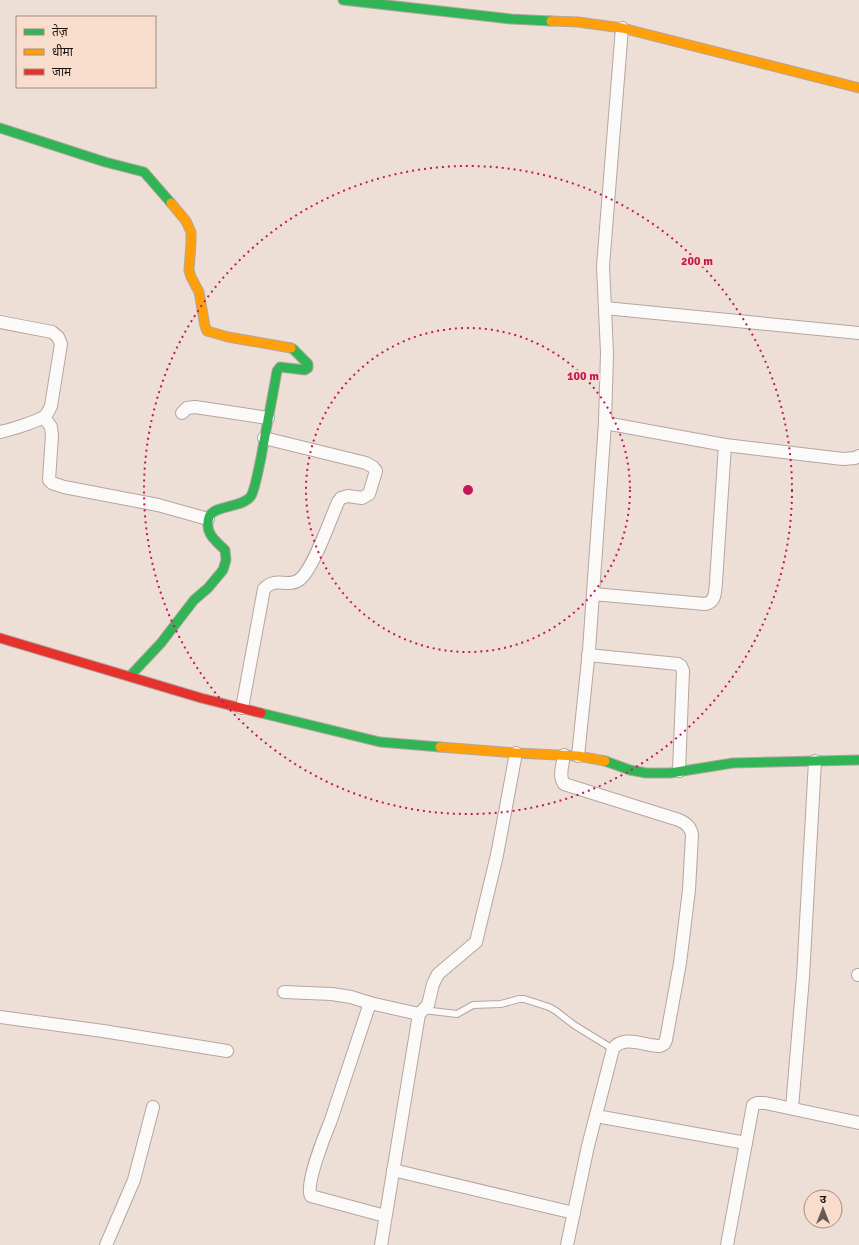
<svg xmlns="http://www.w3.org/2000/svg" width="859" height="1245" viewBox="0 0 859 1245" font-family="Signika,'Noto Sans Devanagari',sans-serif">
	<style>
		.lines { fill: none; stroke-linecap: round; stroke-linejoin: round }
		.lane-casing { stroke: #b2a7a0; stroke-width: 8 }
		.street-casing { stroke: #b2a7a0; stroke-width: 14 }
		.fast-casing { stroke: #b2a7a0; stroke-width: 11 }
		.slow-casing { stroke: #b2a7a0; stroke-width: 11 }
		.jam-casing { stroke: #b2a7a0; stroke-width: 11 }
		.lane { stroke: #fcfaf9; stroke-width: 6 }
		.street { stroke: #fcfaf9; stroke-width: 12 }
		.fast { stroke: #30b455; stroke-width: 9 }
		.slow { stroke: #ff9f0a; stroke-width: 9 }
		.jam { stroke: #e5322d; stroke-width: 9 }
		.ring { fill: none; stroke: #c2185b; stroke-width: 2; stroke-dasharray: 2 4 }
		.centre { fill: #c2185b; stroke: #f8ddcc; stroke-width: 2 }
		.ring-label { font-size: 12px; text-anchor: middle; font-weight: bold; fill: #c2185b; stroke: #f8ddcc; stroke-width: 4; stroke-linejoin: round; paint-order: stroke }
	</style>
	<rect width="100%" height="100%" fill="#eedfd6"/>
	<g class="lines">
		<defs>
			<path id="lane" d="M 423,1010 L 457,1014 L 473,1005 L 501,1004 L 519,999 L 524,999 L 549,1007 L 556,1011 L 574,1025 L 613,1049"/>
			<g id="street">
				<path d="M 605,308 L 859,333"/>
				<path d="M 0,322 L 52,332 L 58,337 L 61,344 L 51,406 C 49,410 47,415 44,417 C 35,422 10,430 0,432"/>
				<path d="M 182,413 L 187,408 L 195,407 L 268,418"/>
				<path d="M 44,417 L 51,427 L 52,435 L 49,480 L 52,483 L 64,487 L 158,505 L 208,519"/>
				<path d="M 605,423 L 725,445 L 843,459 L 855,458 L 859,456"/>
				<path d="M 593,594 L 705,604 C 716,602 715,592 716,582 L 725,445"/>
				<path d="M 588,655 L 678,664 L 681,666 L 683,671 L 679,771"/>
				<path d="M 242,708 L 264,589 C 275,576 288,588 299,580 C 313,570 330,520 338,502 L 341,498 L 348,496 L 362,498 L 369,494 L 376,471 L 373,467 L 366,463 L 264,438"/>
				<path d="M 564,755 C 563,764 558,776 564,784 L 679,820 C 686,823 691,827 692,835 L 689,890 L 680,963 L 666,1040 L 664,1044 L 660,1046 C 645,1046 623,1034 613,1049 L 588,1146 L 567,1245"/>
				<path d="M 578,756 L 589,650 L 605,423 L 607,353 L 603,266 L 622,28"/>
				<path d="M 858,975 L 859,975"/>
				<path d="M 284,992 L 332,994 L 351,997 L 370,1003 L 419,1014"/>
				<path d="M 370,1003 L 331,1120 C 326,1132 304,1187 311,1196 L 385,1216"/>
				<path d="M 0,1017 L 103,1031 L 227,1051"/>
				<path d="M 792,1108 L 803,977 L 815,761"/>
				<path d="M 596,1116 L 746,1143"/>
				<path d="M 393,1170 L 574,1213"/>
				<path d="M 106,1245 L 134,1180 L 153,1107"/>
				<path d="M 381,1245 L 419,1014 L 428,1005 L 433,984 L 438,974 L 476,942 L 497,855 L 516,753"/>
				<path d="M 727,1245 L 753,1105 L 757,1103 L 765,1103 L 859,1123"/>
			</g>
			<g id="fast">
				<path d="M 343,0 L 511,19 L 551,21"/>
				<path d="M 0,128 L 105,162 L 144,172 L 171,203"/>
				<path d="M 130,676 L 161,643 L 194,600 L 208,588 L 223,570 L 226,560 L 225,550 C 215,540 204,533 209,517 C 213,505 243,508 251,496 C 255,490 259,466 261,458 C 266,429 272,400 277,371 L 280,367 L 305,370 L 308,368 L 308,364 L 293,349 L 291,348"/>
				<path d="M 261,713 L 380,742 L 440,747"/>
				<path d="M 605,761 L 630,770 L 646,773 L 670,773 L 733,763 L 859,760"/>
			</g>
			<g id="slow">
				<path d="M 551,21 L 578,22 L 622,28 L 859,88"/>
				<path d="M 171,203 L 186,221 L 191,232 L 191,243 L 189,270 L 191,277 L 199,292 L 205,326 L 207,331 L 228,337 L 291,348"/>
				<path d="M 440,747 L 516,753 L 578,756 L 605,761"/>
			</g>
			<path id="jam" d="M 0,638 L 201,698 L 261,713"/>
		</defs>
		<!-- lane casing -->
		<use href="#lane" class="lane-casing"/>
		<!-- street casing -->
		<use href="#street" class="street-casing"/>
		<!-- fast casing -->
		<use href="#fast" class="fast-casing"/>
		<!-- slow casing -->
		<use href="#slow" class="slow-casing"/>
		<!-- jam casing -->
		<use href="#jam" class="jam-casing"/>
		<!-- lane -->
		<use href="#lane" class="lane"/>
		<!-- street -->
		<use href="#street" class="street"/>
		<!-- fast -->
		<use href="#fast" class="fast"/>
		<!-- slow -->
		<use href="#slow" class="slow"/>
		<!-- jam -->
		<use href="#jam" class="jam"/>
	</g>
	<!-- distance rings -->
	<g class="ring">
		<circle cx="468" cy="490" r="162"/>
		<circle cx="468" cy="490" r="324"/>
	</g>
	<circle cx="468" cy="490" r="6" class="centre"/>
	<g class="ring-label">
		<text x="697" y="265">200 m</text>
		<text x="583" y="380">100 m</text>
	</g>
	<!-- legend -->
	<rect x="16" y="16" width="140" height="72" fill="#f8ddcc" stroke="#a08c80"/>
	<rect x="24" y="29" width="20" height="6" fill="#30b455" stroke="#a08c80"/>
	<text x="52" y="36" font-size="12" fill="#1d130d">तेज़</text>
	<rect x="24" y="49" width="20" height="6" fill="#ff9f0a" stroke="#a08c80"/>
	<text x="52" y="56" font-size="12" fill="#1d130d">धीमा</text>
	<rect x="24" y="69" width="20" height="6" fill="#e5322d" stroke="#a08c80"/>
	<text x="52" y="76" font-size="12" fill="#1d130d">जाम</text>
	<!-- north arrow -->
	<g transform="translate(823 1209)"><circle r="19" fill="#f8ddcc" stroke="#a08c80"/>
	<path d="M0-3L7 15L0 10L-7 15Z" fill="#665a53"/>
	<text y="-6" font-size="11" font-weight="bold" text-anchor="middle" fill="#1d130d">उ</text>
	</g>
</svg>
